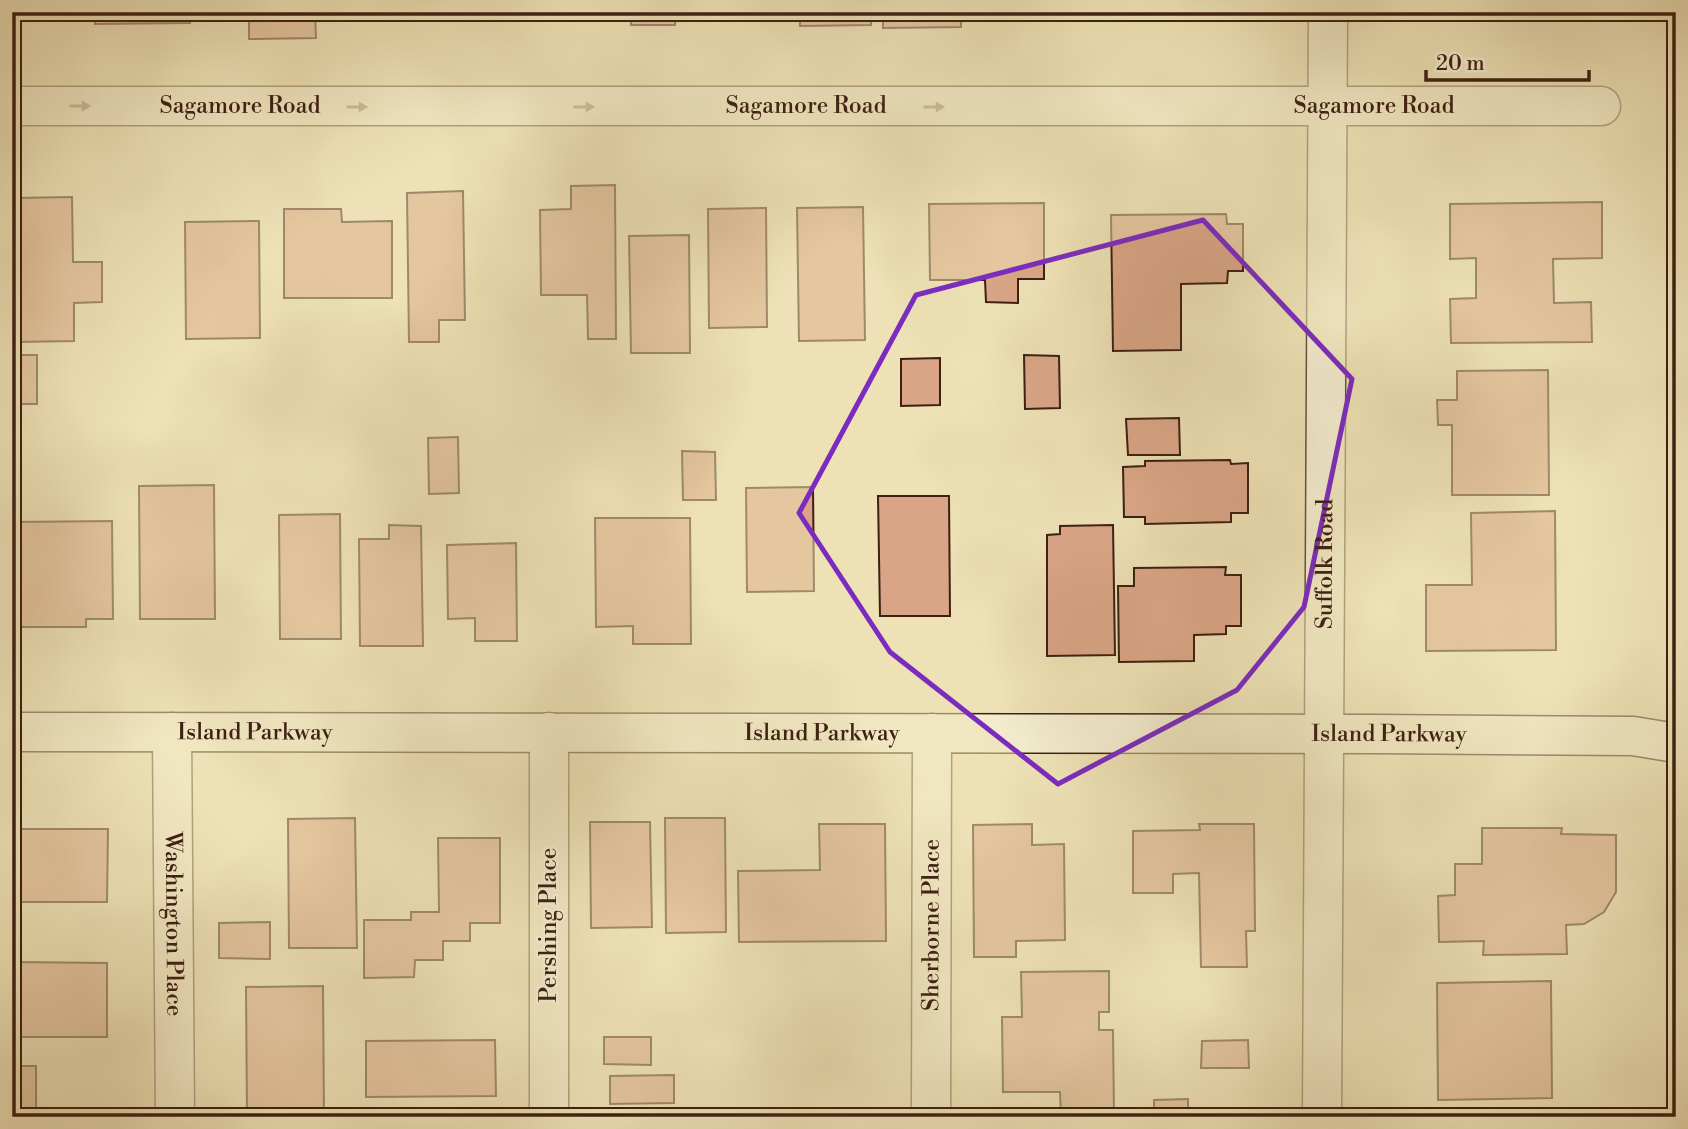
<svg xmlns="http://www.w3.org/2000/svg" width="1688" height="1129" viewBox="0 0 1688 1129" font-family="'Libre Bodoni',serif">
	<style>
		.building { fill: #d9a586; stroke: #3e2013; stroke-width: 2 }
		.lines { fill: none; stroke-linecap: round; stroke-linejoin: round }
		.street-casing { stroke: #6a503c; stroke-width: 41 }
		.secondary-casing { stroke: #3e2013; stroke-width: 41 }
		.street { stroke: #f3eccf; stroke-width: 38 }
		.secondary { stroke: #f3eccf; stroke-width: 38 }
		.oneway { fill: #a2907a }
		.marked { fill: none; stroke: #7b2cbf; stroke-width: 5; stroke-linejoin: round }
		.labels { text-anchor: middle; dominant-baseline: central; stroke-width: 5; stroke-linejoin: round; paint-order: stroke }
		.street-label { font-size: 23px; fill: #3e2013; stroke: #f3eccf }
	</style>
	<rect width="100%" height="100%" fill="#ede1b5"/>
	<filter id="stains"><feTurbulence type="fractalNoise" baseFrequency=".00286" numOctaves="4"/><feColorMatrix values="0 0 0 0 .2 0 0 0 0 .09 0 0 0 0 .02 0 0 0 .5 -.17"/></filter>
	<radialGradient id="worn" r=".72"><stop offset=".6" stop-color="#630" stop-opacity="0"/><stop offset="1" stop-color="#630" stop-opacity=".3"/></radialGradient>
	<!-- building -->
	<g class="building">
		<path d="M 95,12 L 190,12 L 190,23 L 95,24 Z"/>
		<path d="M 249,12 L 315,12 L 316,38 L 249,39 Z"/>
		<rect x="472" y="12" width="21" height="7"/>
		<rect x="631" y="12" width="44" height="13"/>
		<path d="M 800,12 L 871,12 L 871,25 L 800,26 Z"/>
		<path d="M 883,12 L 961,12 L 961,27 L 883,28 Z"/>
		<rect x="1168" y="12" width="86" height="9"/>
		<path d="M 1426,12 L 1551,12 L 1551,13 L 1426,14 Z"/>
		<path d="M 615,185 L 616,339 L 588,339 L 587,295 L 541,295 L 540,210 L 571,209 L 571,186 Z"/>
		<path d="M 463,191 L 465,320 L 439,320 L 439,342 L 409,342 L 407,193 Z"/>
		<path d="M 72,197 L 73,262 L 102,262 L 102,302 L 74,303 L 74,341 L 16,342 L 15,198 Z"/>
		<path d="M 1602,202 L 1602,258 L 1553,259 L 1554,303 L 1591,302 L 1592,342 L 1451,343 L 1450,299 L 1476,298 L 1476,258 L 1450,259 L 1450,204 Z"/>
		<path d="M 1044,203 L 1044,279 L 1018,279 L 1018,303 L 986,302 L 985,280 L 930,280 L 929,204 Z"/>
		<path d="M 863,207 L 865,340 L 799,341 L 797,208 Z"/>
		<path d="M 766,208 L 767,327 L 709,328 L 708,209 Z"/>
		<path d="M 284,209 L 341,209 L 342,222 L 392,221 L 392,298 L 284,298 Z"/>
		<path d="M 1226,214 L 1227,224 L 1243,224 L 1243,271 L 1228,271 L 1227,283 L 1181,284 L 1181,350 L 1113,351 L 1111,215 Z"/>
		<path d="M 259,221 L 260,338 L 186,339 L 185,222 Z"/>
		<path d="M 689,235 L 690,353 L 631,353 L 629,236 Z"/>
		<rect x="12" y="355" width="25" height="49"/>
		<path d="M 1024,355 L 1059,356 L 1060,408 L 1025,409 Z"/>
		<path d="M 940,358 L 940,405 L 901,406 L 901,359 Z"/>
		<path d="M 1548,370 L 1549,495 L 1452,495 L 1452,425 L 1438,425 L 1437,400 L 1457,400 L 1457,371 Z"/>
		<path d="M 1179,418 L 1180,455 L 1128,455 L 1126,419 Z"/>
		<path d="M 458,437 L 459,493 L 429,494 L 428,438 Z"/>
		<path d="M 682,451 L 715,452 L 716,500 L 683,500 Z"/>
		<path d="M 1230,460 L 1231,464 L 1248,463 L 1248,513 L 1231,513 L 1231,522 L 1145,524 L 1145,517 L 1124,517 L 1123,467 L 1145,466 L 1145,461 Z"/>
		<path d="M 214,485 L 215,619 L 140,619 L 139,486 Z"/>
		<path d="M 813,487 L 814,591 L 747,592 L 746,488 Z"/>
		<path d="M 878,496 L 949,496 L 950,616 L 880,616 Z"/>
		<path d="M 1555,511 L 1556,650 L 1426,651 L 1426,585 L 1472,585 L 1471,513 Z"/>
		<path d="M 340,514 L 341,639 L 280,639 L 279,515 Z"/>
		<path d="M 595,518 L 690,518 L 691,644 L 633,644 L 633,626 L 596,627 Z"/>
		<path d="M 112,521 L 113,619 L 86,619 L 86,627 L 12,627 L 12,522 Z"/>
		<path d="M 389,525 L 421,526 L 423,646 L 360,646 L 359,539 L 389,539 Z"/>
		<path d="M 1113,525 L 1115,655 L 1047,656 L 1047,535 L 1060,534 L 1060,526 Z"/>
		<path d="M 516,543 L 517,641 L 475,641 L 475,618 L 448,619 L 447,545 Z"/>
		<path d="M 1226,567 L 1225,575 L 1241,575 L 1241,626 L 1226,626 L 1226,634 L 1194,635 L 1194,661 L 1119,662 L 1118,586 L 1134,586 L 1134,568 Z"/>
		<path d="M 355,818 L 357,948 L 289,948 L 288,819 Z"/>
		<path d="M 665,818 L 725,818 L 726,932 L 666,933 Z"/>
		<path d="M 590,822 L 650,822 L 652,927 L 591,928 Z"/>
		<path d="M 819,824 L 885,824 L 886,941 L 739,942 L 738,871 L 820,870 Z"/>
		<path d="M 1032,824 L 1032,845 L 1064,844 L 1065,940 L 1016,941 L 1016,957 L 974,957 L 973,825 Z"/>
		<path d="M 1199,824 L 1254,824 L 1255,931 L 1246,931 L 1247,967 L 1201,967 L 1199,873 L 1173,874 L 1173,893 L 1133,893 L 1133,831 L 1200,830 Z"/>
		<path d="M 1482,828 L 1562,828 L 1561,834 L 1616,835 L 1616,892 L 1604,912 L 1584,924 L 1566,925 L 1567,954 L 1483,955 L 1484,941 L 1439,942 L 1438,896 L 1455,895 L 1455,864 L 1482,864 Z"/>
		<path d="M 12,829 L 108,829 L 107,902 L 12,902 Z"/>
		<path d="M 438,838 L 500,838 L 500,923 L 470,923 L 470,941 L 443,941 L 443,960 L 415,960 L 414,977 L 364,978 L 364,920 L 411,920 L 411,912 L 439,912 Z"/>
		<path d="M 270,922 L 270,959 L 219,958 L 219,923 Z"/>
		<path d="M 14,962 L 107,963 L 107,1037 L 14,1037 L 12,981 L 14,981 Z"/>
		<path d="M 1109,971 L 1109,1012 L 1099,1012 L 1099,1030 L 1113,1030 L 1114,1117 L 1061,1117 L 1060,1092 L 1003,1092 L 1002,1017 L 1022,1017 L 1021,972 Z"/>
		<path d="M 1551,981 L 1552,1098 L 1438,1100 L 1437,983 Z"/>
		<path d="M 323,986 L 324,1117 L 247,1117 L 246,987 Z"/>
		<path d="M 604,1037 L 651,1037 L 651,1065 L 604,1064 Z"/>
		<path d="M 495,1040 L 496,1096 L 366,1097 L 366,1041 Z"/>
		<path d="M 1248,1040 L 1249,1068 L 1201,1068 L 1202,1041 Z"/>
		<path d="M 12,1066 L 36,1066 L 36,1108 L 96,1109 L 95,1117 L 12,1117 Z"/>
		<path d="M 674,1075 L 674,1103 L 610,1104 L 610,1076 Z"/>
		<path d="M 1188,1099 L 1188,1117 L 1154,1117 L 1154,1100 Z"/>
		<path d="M 477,1111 L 477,1117 L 389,1117 L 389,1112 Z"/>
	</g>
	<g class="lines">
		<defs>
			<g id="street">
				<path id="s1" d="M 12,106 L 1601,106"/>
				<path id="s2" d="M 172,732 L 175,1117"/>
				<path d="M 549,1117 L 549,732"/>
				<path id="s3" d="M 931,1117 L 932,733"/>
				<path id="s4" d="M 1322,1117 L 1328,12"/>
			</g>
			<g id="secondary">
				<path id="s5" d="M 12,732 L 1377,734 L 1633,736 L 1676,743"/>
			</g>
		</defs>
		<!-- street casing -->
		<use href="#street" class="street-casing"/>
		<!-- secondary casing -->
		<use href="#secondary" class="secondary-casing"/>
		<!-- street -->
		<use href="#street" class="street"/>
		<!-- secondary -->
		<use href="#secondary" class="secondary"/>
	</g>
	<!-- one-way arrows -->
	<defs><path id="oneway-solid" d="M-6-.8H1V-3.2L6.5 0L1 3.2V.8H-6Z" transform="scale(1.75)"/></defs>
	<g class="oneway">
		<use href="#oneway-solid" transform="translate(80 106)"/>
		<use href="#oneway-solid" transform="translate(357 107)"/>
		<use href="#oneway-solid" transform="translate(584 107)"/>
		<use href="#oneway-solid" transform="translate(934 107)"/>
	</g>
	<!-- marked area -->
	<path d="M0 0H1688V1129H0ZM 1203,220 L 1352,379 L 1304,607 L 1237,690 L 1058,784 L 890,652 L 799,513 L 916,295 Z" fill="#ede1b5" fill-opacity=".55" fill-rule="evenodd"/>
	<path class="marked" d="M 1203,220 L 1352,379 L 1304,607 L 1237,690 L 1058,784 L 890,652 L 799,513 L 916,295 Z"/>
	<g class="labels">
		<!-- street labels -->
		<g class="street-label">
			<text stroke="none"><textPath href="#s1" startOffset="228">Sagamore Road</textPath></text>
			<text stroke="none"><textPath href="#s1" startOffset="794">Sagamore Road</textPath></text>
			<text stroke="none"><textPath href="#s1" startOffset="1362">Sagamore Road</textPath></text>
			<text stroke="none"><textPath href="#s4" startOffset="553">Suffolk Road</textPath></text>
			<text stroke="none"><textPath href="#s5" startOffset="243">Island Parkway</textPath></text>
			<text stroke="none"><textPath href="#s5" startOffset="810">Island Parkway</textPath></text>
			<text stroke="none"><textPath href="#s5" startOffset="1377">Island Parkway</textPath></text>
			<text stroke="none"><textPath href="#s2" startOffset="192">Washington Place</textPath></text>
			<text transform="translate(549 925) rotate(-90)">Pershing Place</text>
			<text stroke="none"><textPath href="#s3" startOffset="192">Sherborne Place</textPath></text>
		</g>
	</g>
	<!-- margin -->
	<rect width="1688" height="1129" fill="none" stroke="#ede1b5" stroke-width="42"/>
	<rect x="14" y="14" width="1660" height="1101" fill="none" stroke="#3e2013" stroke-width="3.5"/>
	<rect x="21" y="21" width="1646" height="1087" fill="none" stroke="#3e2013" stroke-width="2"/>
	<!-- scale -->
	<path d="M1426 70v10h163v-10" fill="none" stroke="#3e2013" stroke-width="3.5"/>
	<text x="1436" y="70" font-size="21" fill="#3e2013" stroke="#f3eccf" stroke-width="5" paint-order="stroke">20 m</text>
	<rect width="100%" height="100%" filter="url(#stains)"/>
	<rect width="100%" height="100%" fill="url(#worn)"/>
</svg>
